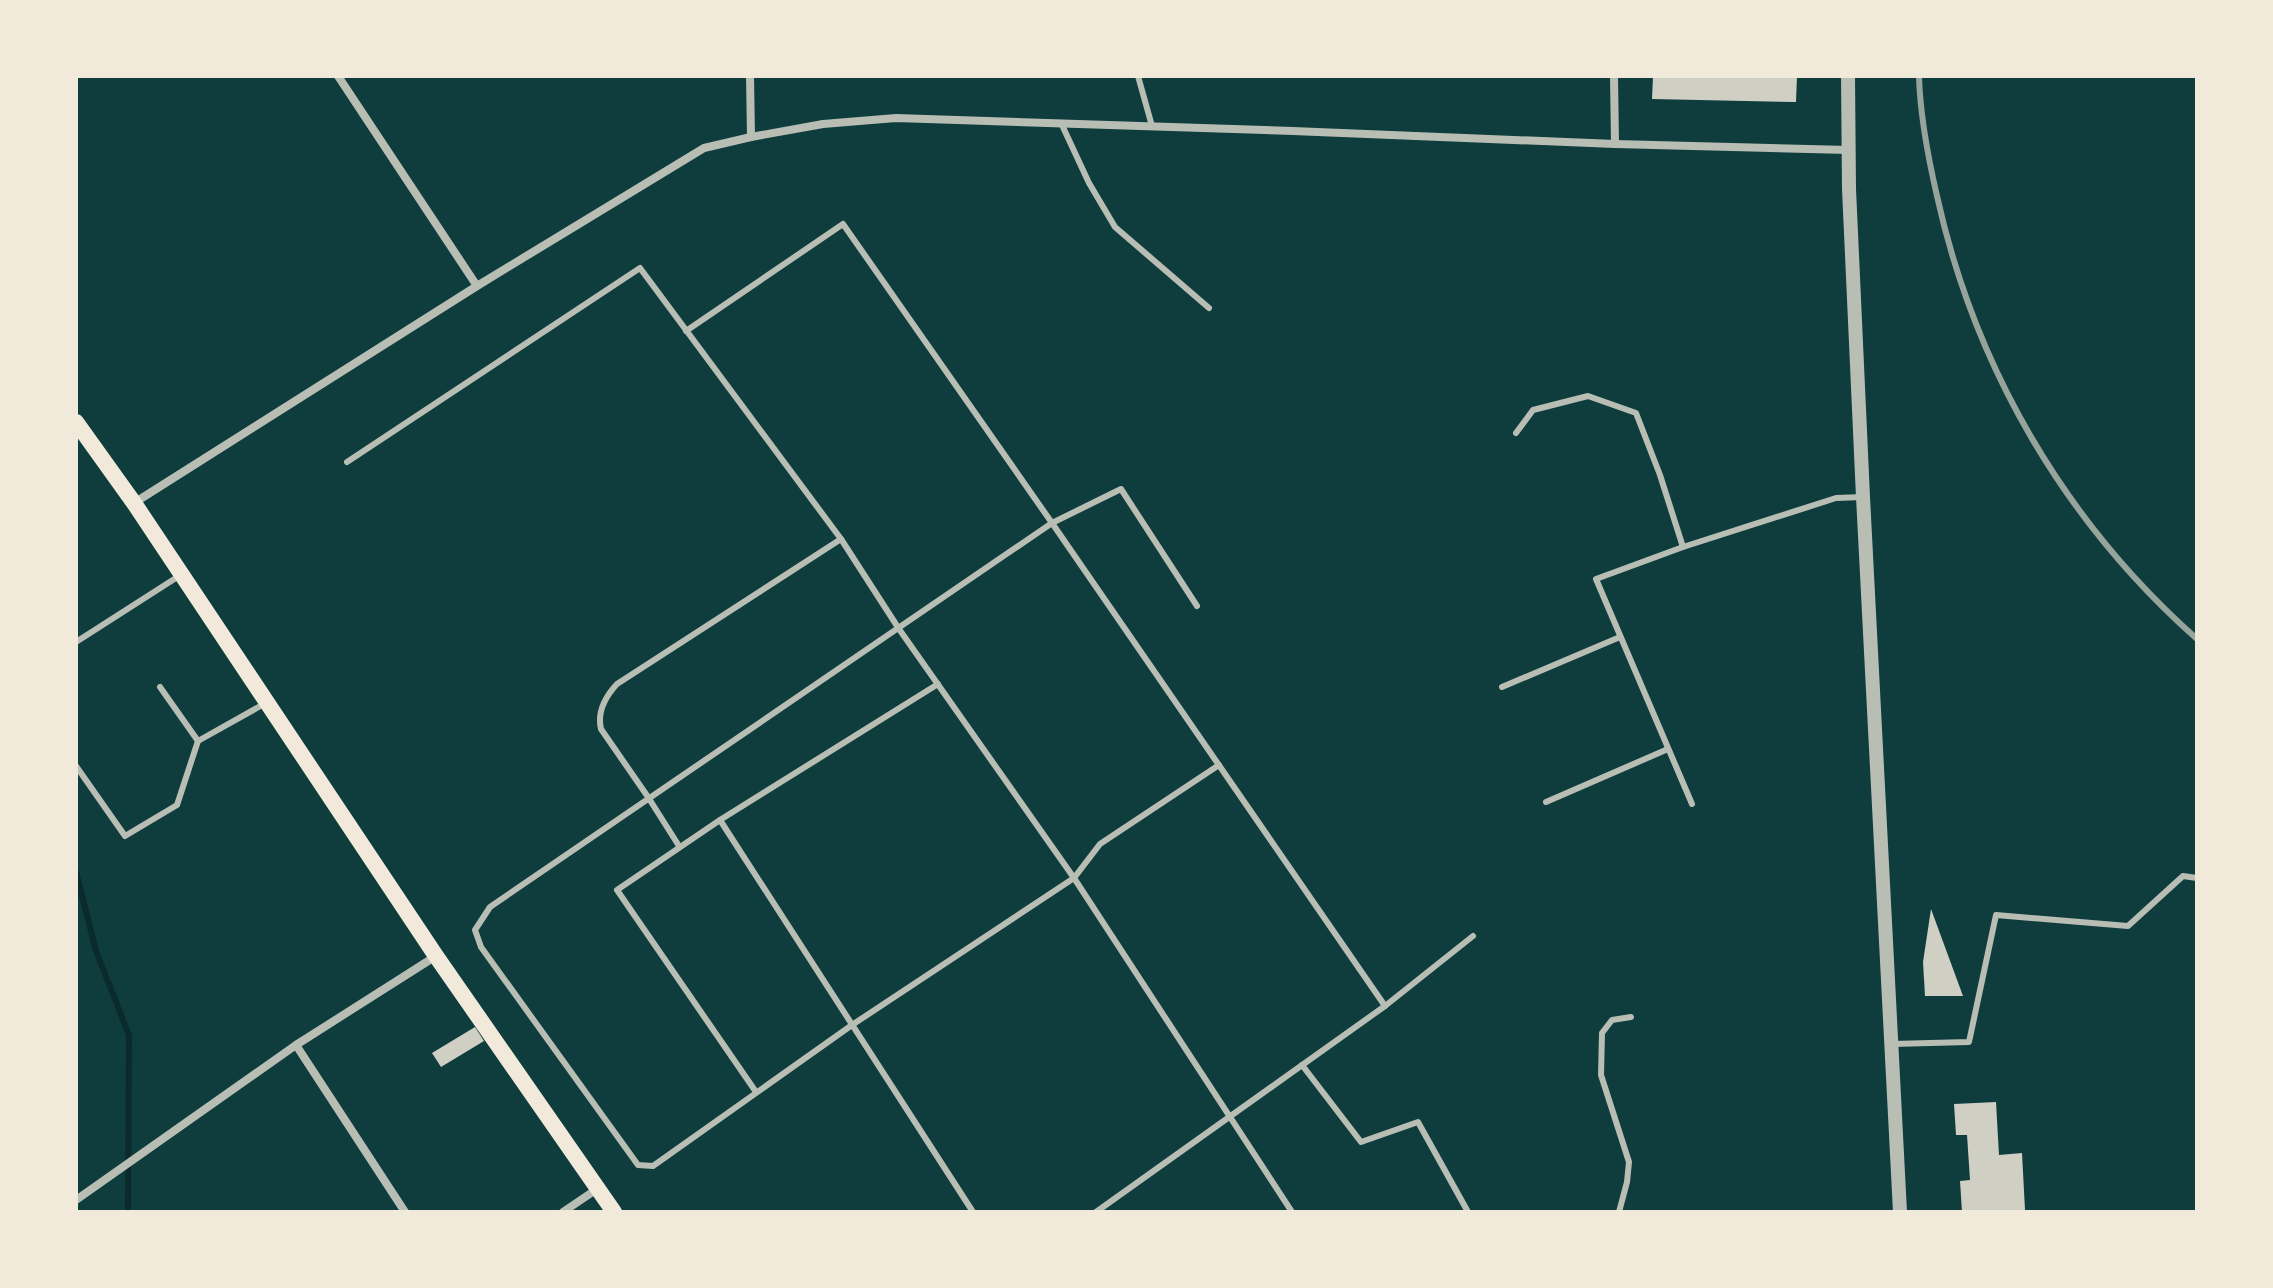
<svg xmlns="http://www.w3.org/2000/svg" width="2273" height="1288" viewBox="0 0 2273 1288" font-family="Mulish,sans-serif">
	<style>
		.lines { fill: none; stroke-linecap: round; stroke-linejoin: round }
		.stream { stroke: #0a2a2b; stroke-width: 6 }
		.building { fill: #cfcfc3 }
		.service { stroke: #b8beb3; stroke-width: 6 }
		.minor { stroke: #b8beb3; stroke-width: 8 }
		.tertiary { stroke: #b8beb3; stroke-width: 14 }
		.secondary { stroke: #f1e9da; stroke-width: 16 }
		.rail { stroke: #97a49c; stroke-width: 6 }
	</style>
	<rect width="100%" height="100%" fill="#0f3d3e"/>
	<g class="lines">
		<!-- stream -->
		<path class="stream" d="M 76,872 L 96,951 L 129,1035 L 128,1212"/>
	</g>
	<!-- building -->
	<g class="building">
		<path d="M 1653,76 L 1797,76 L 1796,102 L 1652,99 Z"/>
		<path d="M 1931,909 L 1963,996 L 1925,996 L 1923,962 Z"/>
		<path d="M 475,1027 L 484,1041 L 441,1067 L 432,1053 Z"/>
		<path d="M 1996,1102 L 1999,1155 L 2022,1153 L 2025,1210 L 1962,1212 L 1960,1181 L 1970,1180 L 1967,1135 L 1956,1135 L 1954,1104 Z"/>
	</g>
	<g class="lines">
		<!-- service -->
		<g class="service">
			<path d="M 1138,76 L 1152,126"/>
			<path d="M 1062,125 L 1089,183 L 1115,227 L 1209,308"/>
			<path d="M 686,331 L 843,224 L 1052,523 L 1385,1006"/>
			<path d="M 1516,433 L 1533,410 L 1588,396 L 1636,413 L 1660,475 L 1683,547 L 1836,498 L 1863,497"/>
			<path d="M 347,462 L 640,268 L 841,539"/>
			<path d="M 1683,547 L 1596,579 L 1692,804"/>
			<path d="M 1197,606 L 1121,489 L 1052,523 L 490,907 L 475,930 L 481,947 L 638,1165 L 653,1166 L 852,1025 L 1074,878 L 1100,844 L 1219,765"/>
			<path d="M 76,642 L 179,576"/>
			<path d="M 938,684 L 720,820 L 973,1212"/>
			<path d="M 160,687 L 198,741"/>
			<path d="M 1502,687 L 1620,637"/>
			<path d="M 76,766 L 125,836 L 177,805 L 198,741 L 264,704"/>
			<path d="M 1546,802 L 1668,749"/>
			<path d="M 720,820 L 617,890 L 756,1092"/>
			<path d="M 679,846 L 648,797 L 601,729 C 597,712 605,697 617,684 L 841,539 L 899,629 L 1074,878 L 1292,1212"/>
			<path d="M 1892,1044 L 1969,1042 L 1996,915 L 2128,926 L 2183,876 L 2197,878"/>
			<path d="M 1302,1065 L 1361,1142 L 1418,1122 L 1468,1212"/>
			<path d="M 1096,1212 L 1385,1006 L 1473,936"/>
			<path d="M 1619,1212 L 1627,1182 L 1629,1162 L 1601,1075 L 1602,1033 L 1612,1020 L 1631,1017"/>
		</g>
		<!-- minor -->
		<g class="minor">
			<path d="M 338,76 L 477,286"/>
			<path d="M 750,76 L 751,137"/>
			<path d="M 1614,76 L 1615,144"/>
			<path d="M 134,503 L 477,286 L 704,148 L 751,137 L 823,124 L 896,118 L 1293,131 L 1615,144 L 1848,150"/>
			<path d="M 296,1045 L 405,1212"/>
			<path d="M 76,1200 L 296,1045 L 436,956"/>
			<path d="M 563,1212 L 597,1189"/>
		</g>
		<!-- tertiary -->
		<path class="tertiary" d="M 1848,76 L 1849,189 L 1863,497 L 1900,1212"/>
		<!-- secondary -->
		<path class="secondary" d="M 76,422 L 134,503 L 436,956 L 614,1212"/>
		<!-- rail -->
		<path class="rail" d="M 1919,76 C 1920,116 1928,157 1937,196 C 1975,368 2065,522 2197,639"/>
	</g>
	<!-- border -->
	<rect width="2273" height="1288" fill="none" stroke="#f1e9da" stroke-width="156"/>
</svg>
